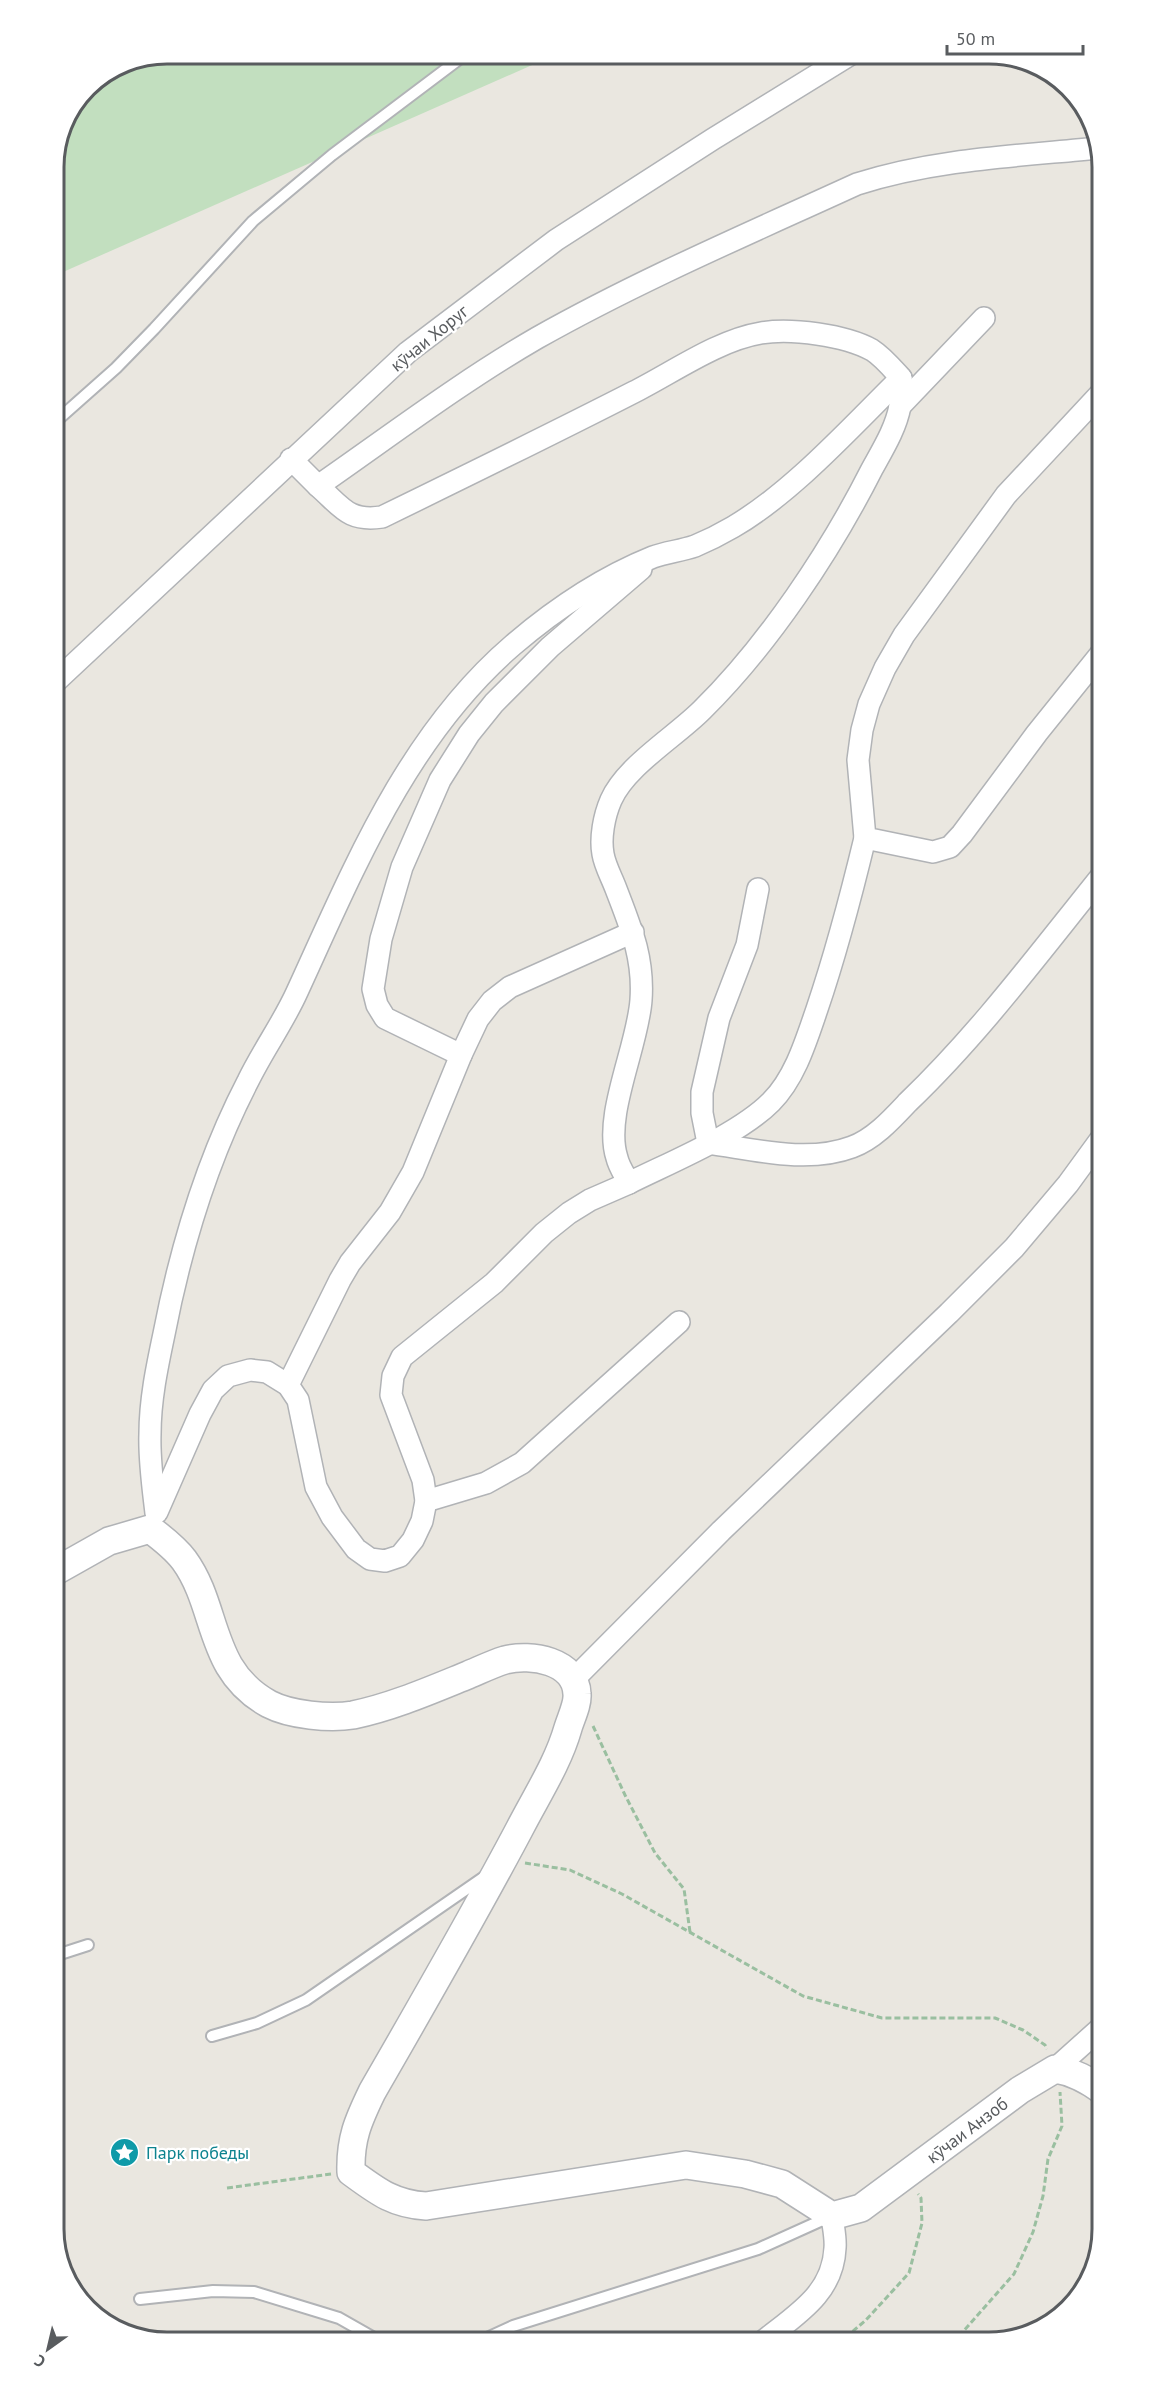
<svg xmlns="http://www.w3.org/2000/svg" width="1157" height="2397" viewBox="0 0 1157 2397" font-family="'PT Sans',sans-serif">
	<style>
		.green { fill: #c2dfbf }
		.lines { fill: none; stroke-linecap: round; stroke-linejoin: round }
		.service-casing { stroke: #b1b3b6; stroke-width: 14 }
		.minor-casing { stroke: #b1b3b6; stroke-width: 24 }
		.tertiary-casing { stroke: #b1b3b6; stroke-width: 30 }
		.path { stroke: #9abfa0; stroke-width: 3; stroke-dasharray: 6 3; stroke-linecap: butt }
		.service { stroke: #fff; stroke-width: 10 }
		.minor { stroke: #fff; stroke-width: 21 }
		.tertiary { stroke: #fff; stroke-width: 27 }
		.labels { text-anchor: middle; dominant-baseline: central; stroke-width: 4.5; stroke-linejoin: round; paint-order: stroke }
		.street-label { font-size: 18px; fill: #595c5f; stroke: #fff }
		.culture-label { font-size: 18px; fill: #0d838f; stroke: #fff; text-anchor: start }
		.rim { fill: none; stroke: #595c5f; stroke-width: 3 }
	</style>
	<rect width="100%" height="100%" fill="#eae7e0"/>
	<!-- green -->
	<path class="green" d="M 167,54 L 557,54 L 54,276 L 54,160 L 87,87 L 124,62 Z"/>
	<g class="lines">
		<defs>
			<g id="service">
				<path d="M 54,423 L 116,368 L 154,329 L 253,221 L 332,155 L 466,54"/>
				<path d="M 54,1956 L 88,1945"/>
				<path d="M 212,2036 L 257,2023 L 306,2000 L 487,1875"/>
				<path d="M 140,2299 L 213,2291 L 254,2292 L 339,2318 L 383,2343"/>
				<path d="M 476,2343 L 513,2326 L 758,2249 L 829,2217"/>
			</g>
			<g id="minor">
				<path d="M 900,406 L 984,318"/>
				<path d="M 291,459 L 318,486"/>
				<path d="M 1103,651 L 1037,733 L 962,834 L 950,847 L 933,852 L 865,838 L 858,760 L 862,730 L 869,704 L 885,668 L 904,635 L 1006,495 L 1103,391"/>
				<path d="M 54,683 L 408,352 L 556,240 L 713,139 L 851,54"/>
				<path d="M 865,838 C 851,896 836,953 817,1009 C 806,1041 795,1078 771,1102 C 738,1135 671,1162 629,1183 C 625,1175 619,1167 617,1158 C 603,1116 638,1046 641,1000 C 644,958 631,928 616,889 C 612,878 605,866 603,854 C 600,838 604,816 611,800 C 626,766 675,737 702,710 C 768,645 830,552 872,469 C 883,449 896,428 900,406 C 901,397 900,387 901,378 C 892,368 883,357 872,350 C 845,335 791,328 761,333 C 718,340 672,373 634,392 C 550,435 466,476 382,517 C 348,522 342,507 318,486 C 390,436 461,382 537,338 C 640,280 750,233 857,184 C 935,159 1018,156 1099,148"/>
				<path d="M 758,889 L 747,945 L 719,1018 L 702,1092 L 702,1113 L 708,1143 C 753,1149 807,1164 852,1147 C 874,1139 892,1119 908,1102 C 980,1033 1040,952 1103,874"/>
				<path d="M 461,1055 L 385,1018 L 377,1005 L 373,989 L 381,939 L 402,867 L 440,780 L 469,734 L 494,703 L 550,647 L 641,569"/>
				<path d="M 288,1385 L 340,1280 L 350,1263 L 390,1212 L 413,1172 L 461,1055 L 478,1019 L 492,1001 L 510,987 L 633,932"/>
				<path d="M 426,1501 L 486,1483 L 522,1463 L 679,1322"/>
				<path d="M 157,1512 L 200,1414 L 213,1390 L 228,1376 L 250,1370 L 267,1372 L 288,1385 L 298,1400 L 316,1487 L 332,1517 L 356,1549 L 370,1559 L 385,1561 L 400,1556 L 413,1540 L 422,1521 L 426,1501 L 423,1480 L 391,1395 L 393,1376 L 402,1357 L 494,1283 L 544,1233 L 569,1213 L 590,1200 L 629,1183"/>
				<path d="M 156,1513 C 153,1487 149,1460 150,1434 C 150,1400 157,1367 164,1334 C 181,1246 207,1160 248,1081 C 263,1050 283,1023 297,992 C 354,868 407,736 513,645 C 555,609 601,578 653,557 C 666,552 681,551 695,546 C 707,541 721,534 733,527 C 793,492 851,427 901,378"/>
				<path d="M 574,1679 L 721,1531 L 949,1313 L 1014,1248 L 1068,1184 L 1103,1136"/>
				<path d="M 1055,2069 L 1103,2026"/>
				<path d="M 761,2343 C 794,2316 833,2295 835,2248 C 836,2238 833,2226 832,2216"/>
			</g>
			<path id="tertiary" d="M 54,1572 L 109,1541 L 150,1529 C 162,1538 175,1548 184,1560 C 219,1608 207,1670 269,1704 C 290,1715 330,1719 353,1715 C 392,1707 431,1690 468,1675 C 480,1670 492,1664 505,1660 C 531,1653 576,1661 577,1694 C 578,1704 571,1718 568,1728 C 558,1763 537,1795 520,1828 C 473,1917 422,2005 372,2092 C 358,2121 350,2139 351,2172 C 377,2191 393,2204 426,2206 L 686,2165 L 745,2174 L 782,2184 L 832,2216 L 861,2208 L 1020,2090 L 1055,2069 C 1074,2072 1088,2080 1103,2091"/>
		</defs>
		<!-- service casing -->
		<use href="#service" class="service-casing"/>
		<!-- minor casing -->
		<use href="#minor" class="minor-casing"/>
		<!-- tertiary casing -->
		<use href="#tertiary" class="tertiary-casing"/>
		<!-- path -->
		<g class="path">
			<path d="M 593,1726 L 625,1795 L 655,1853 L 684,1889 L 690,1932"/>
			<path d="M 525,1863 L 570,1870 L 622,1894 L 803,1996 L 882,2018 L 995,2018 L 1023,2030 L 1045,2045 L 1047,2049"/>
			<path d="M 227,2188 L 331,2174"/>
			<path d="M 839,2343 L 866,2320 L 909,2273 L 922,2223 L 921,2198 L 918,2194"/>
			<path d="M 953,2343 L 1014,2274 L 1033,2232 L 1043,2196 L 1048,2159 L 1062,2126 L 1060,2092"/>
		</g>
		<!-- service -->
		<use href="#service" class="service"/>
		<!-- minor -->
		<use href="#minor" class="minor"/>
		<!-- tertiary -->
		<use href="#tertiary" class="tertiary"/>
	</g>
	<!-- icons -->
	<defs>
		<symbol id="sight-disc" viewBox="-11 -11 22 22"><circle r="9.5" fill="#0f9aa8" stroke="#fff"/><path d="M0-6L1.8-2.2L6-1.7L2.9 1.2L3.7 5.4L0 3.3L-3.7 5.4L-2.9 1.2L-6-1.7L-1.8-2.2Z" fill="#fff"/></symbol>
	</defs>
	<g fill-rule="evenodd">
		<use href="#sight-disc" x="108" y="2136" width="33" height="33"/>
	</g>
	<g class="labels">
		<!-- street labels -->
		<g class="street-label">
			<text transform="translate(429 338) rotate(-39)">кӯчаи Хоруг</text>
			<text transform="translate(967 2130) rotate(-37)">кӯчаи Анзоб</text>
		</g>
		<!-- culture labels -->
		<g class="culture-label">
			<text x="146" y="2152">Парк победы</text>
		</g>
	</g>
	<!-- crop -->
	<path d="M0 0H1157V2397H0ZM167 64H989A103 103 0 0 1 1092 167V2229A103 103 0 0 1 989 2332H167A103 103 0 0 1 64 2229V167A103 103 0 0 1 167 64Z" fill="#fff" fill-rule="evenodd"/>
	<path class="rim" d="M167 64H989A103 103 0 0 1 1092 167V2229A103 103 0 0 1 989 2332H167A103 103 0 0 1 64 2229V167A103 103 0 0 1 167 64Z"/>
	<!-- north arrow -->
	<g transform="translate(48 2349) rotate(214)" stroke="#ffffff" stroke-width="4.5" paint-order="stroke">
	<path d="M0-4.5L10 22L0 15L-10 22Z" fill="#595c5f"/>
	<text y="-9" font-size="16" font-weight="bold" text-anchor="middle" fill="#595c5f">С</text>
	</g>
	<!-- scale -->
	<path d="M947 45v9h136v-9" fill="none" stroke="#595c5f" stroke-width="3"/>
	<text x="956" y="45" font-size="18" fill="#595c5f" stroke="#ffffff" stroke-width="4.5" paint-order="stroke">50 m</text>
</svg>
